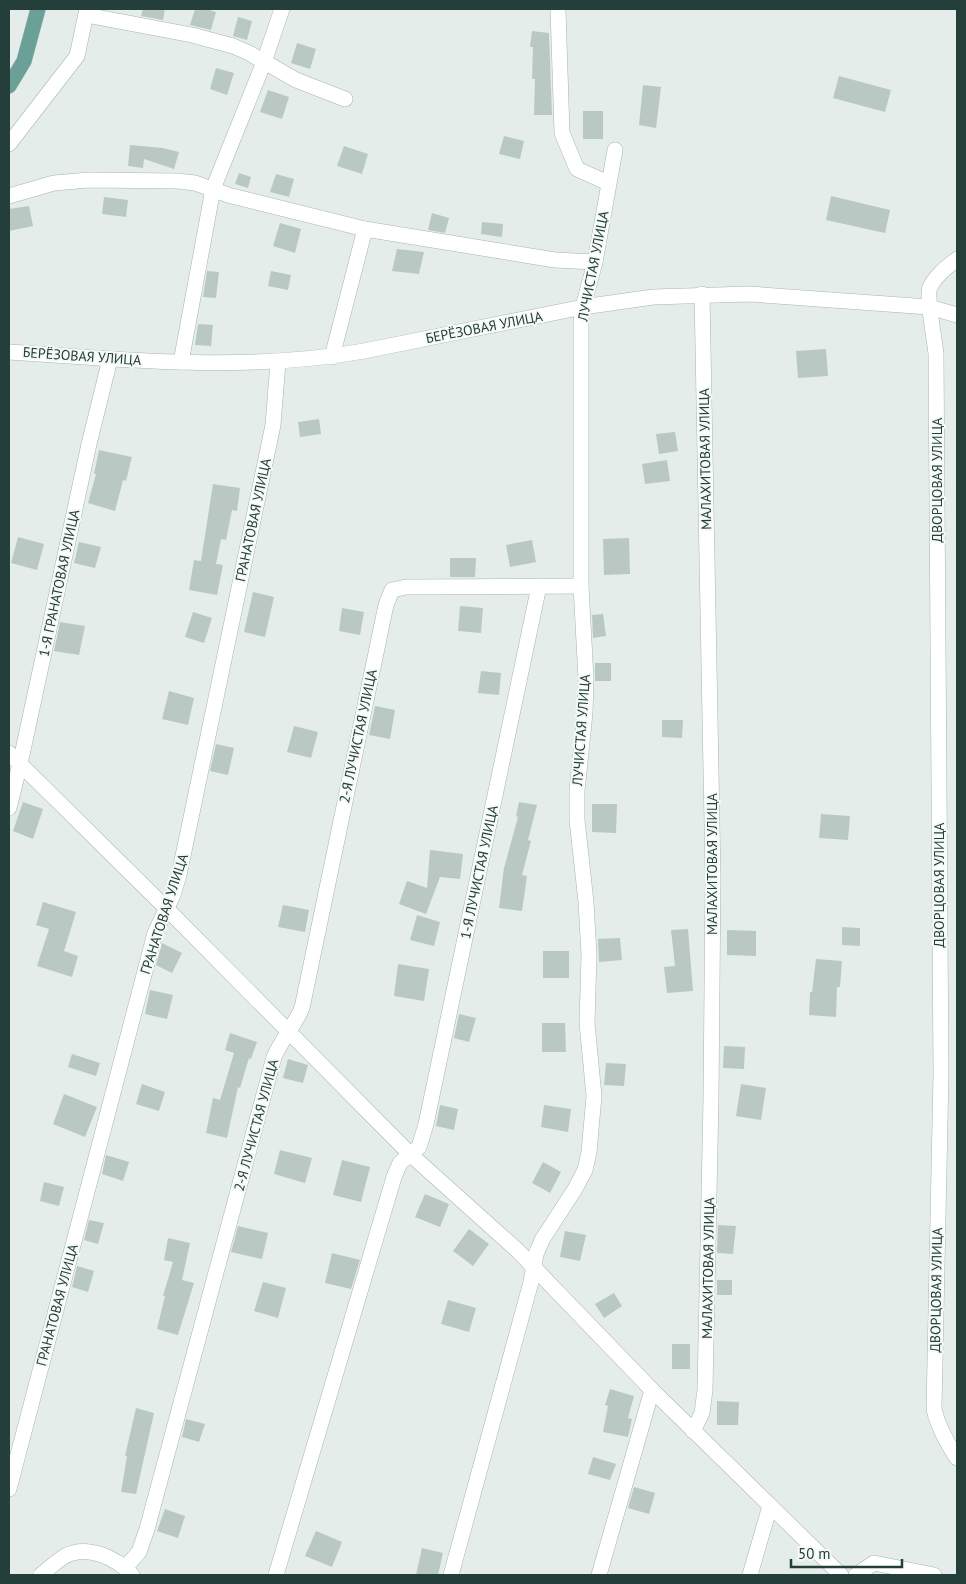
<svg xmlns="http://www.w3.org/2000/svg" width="966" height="1584" viewBox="0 0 966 1584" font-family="'PT Sans',sans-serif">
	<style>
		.building { fill: #bac8c4 }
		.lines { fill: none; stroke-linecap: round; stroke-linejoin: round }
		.minor-casing { stroke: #a7b5b2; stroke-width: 16 }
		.primary-casing { stroke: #c2c9c8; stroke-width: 16 }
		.minor { stroke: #fff; stroke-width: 15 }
		.primary { stroke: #6ba099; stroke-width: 15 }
		.labels { text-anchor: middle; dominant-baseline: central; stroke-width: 4; stroke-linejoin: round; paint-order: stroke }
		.street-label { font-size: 14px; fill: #243e3a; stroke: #f5f9f8 }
	</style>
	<rect width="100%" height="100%" fill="#e4edea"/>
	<!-- building -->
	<g class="building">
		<path d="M 143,9 L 165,9 L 163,20 L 141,16 Z"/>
		<path d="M 195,9 L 206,9 L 216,12 L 211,30 L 190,25 Z"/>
		<path d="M 238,17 L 252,21 L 247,40 L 233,36 Z"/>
		<path d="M 532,31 L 549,33 L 552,115 L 534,115 L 535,79 L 532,79 L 533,47 L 530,47 Z"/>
		<path d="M 297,43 L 316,49 L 310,69 L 291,63 Z"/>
		<path d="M 216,68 L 234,73 L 227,95 L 210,89 Z"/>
		<path d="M 839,76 L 891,90 L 885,112 L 833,98 Z"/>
		<path d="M 643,85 L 661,87 L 656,128 L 639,125 Z"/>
		<path d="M 268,90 L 289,97 L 282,119 L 260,112 Z"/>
		<rect x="583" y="111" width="20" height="28"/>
		<path d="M 504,136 L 524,141 L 520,159 L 499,154 Z"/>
		<path d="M 130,145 L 163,148 L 179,152 L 174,169 L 144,159 L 143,168 L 128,166 Z"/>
		<path d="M 344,146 L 368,154 L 362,174 L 337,166 Z"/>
		<path d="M 239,173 L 251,177 L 248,188 L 235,184 Z"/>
		<path d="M 276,174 L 294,179 L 289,197 L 270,192 Z"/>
		<path d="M 831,196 L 890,210 L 885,233 L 826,220 Z"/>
		<path d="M 104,197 L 128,200 L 126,217 L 102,214 Z"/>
		<path d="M 29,206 L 33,226 L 9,231 L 9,209 Z"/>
		<path d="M 432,213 L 449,218 L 445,233 L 428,230 Z"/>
		<path d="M 482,222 L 503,224 L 502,237 L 481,234 Z"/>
		<path d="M 280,223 L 301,229 L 295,253 L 273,246 Z"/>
		<path d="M 397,249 L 424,252 L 419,274 L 392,271 Z"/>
		<path d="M 207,271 L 219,272 L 216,298 L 203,297 Z"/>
		<path d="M 271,271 L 291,275 L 288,290 L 268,286 Z"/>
		<path d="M 198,324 L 213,325 L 211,346 L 195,345 Z"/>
		<path d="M 826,349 L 828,376 L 798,378 L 796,351 Z"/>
		<path d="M 319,419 L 321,434 L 300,437 L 298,422 Z"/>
		<path d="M 675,432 L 678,451 L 659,454 L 656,434 Z"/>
		<path d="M 99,450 L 132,457 L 126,481 L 123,480 L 115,511 L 88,503 L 96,474 L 94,474 Z"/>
		<path d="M 667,460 L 670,481 L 645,484 L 642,464 Z"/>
		<path d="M 213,484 L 240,488 L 237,511 L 232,510 L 226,540 L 221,539 L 216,564 L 223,565 L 217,595 L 189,590 L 194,560 L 201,561 Z"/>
		<path d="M 18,537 L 44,544 L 37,570 L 11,563 Z"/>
		<path d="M 629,538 L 630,574 L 604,575 L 603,539 Z"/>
		<path d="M 532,540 L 536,562 L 510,567 L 506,545 Z"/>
		<path d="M 79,542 L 101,547 L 95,568 L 74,563 Z"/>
		<path d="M 450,558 L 476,558 L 475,577 L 450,577 Z"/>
		<path d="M 253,592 L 274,597 L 265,637 L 244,632 Z"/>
		<path d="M 460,606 L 483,608 L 481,633 L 458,631 Z"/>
		<path d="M 342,608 L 364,612 L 360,635 L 339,631 Z"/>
		<path d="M 193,612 L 212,618 L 204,643 L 185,637 Z"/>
		<path d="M 603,614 L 606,636 L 593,638 L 592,615 Z"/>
		<path d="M 60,622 L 85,626 L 79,655 L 54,651 Z"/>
		<rect x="595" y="663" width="16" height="18"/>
		<path d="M 481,671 L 501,673 L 499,695 L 478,693 Z"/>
		<path d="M 169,691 L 194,698 L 188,725 L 162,719 Z"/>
		<path d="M 375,706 L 395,710 L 390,739 L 369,735 Z"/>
		<path d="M 662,720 L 683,720 L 682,738 L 662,737 Z"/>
		<path d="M 294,726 L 318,732 L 311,758 L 287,752 Z"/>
		<path d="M 216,744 L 234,748 L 228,775 L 210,771 Z"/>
		<path d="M 23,802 L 43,809 L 33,839 L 13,831 Z"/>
		<path d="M 519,802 L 537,805 L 528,840 L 531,841 L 522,875 L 527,876 L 522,911 L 499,908 L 504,868 L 518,817 L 516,816 Z"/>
		<path d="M 592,804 L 617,804 L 616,833 L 592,832 Z"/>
		<path d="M 821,814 L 850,816 L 848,840 L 819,838 Z"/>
		<path d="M 430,850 L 463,854 L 460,879 L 440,877 L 426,914 L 399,904 L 407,881 L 427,888 Z"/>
		<path d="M 43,902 L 76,912 L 64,951 L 78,956 L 72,977 L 37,966 L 49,929 L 36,925 Z"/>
		<path d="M 283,905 L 309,910 L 305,932 L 278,927 Z"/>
		<path d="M 417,915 L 440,922 L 434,946 L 410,940 Z"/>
		<path d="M 842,927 L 860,928 L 860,946 L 842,945 Z"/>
		<path d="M 688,929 L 693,991 L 667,993 L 664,967 L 675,966 L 671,930 Z"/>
		<path d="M 727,930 L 756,931 L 756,956 L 727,955 Z"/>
		<path d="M 620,938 L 622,960 L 599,962 L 598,939 Z"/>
		<path d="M 162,943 L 182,953 L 172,973 L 156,965 Z"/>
		<rect x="543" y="951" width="26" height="27"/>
		<path d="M 816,959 L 842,961 L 840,987 L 837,987 L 836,1017 L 809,1015 L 810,992 L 812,992 Z"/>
		<path d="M 398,964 L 429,969 L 424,1001 L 394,996 Z"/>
		<path d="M 150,990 L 173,995 L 167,1019 L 145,1014 Z"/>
		<path d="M 459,1014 L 476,1018 L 469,1042 L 454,1038 Z"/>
		<path d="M 542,1023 L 565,1023 L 566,1052 L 542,1052 Z"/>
		<path d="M 230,1033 L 257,1042 L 251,1059 L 249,1058 L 240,1088 L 238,1087 L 227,1138 L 206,1133 L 213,1098 L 220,1100 L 234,1053 L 225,1050 Z"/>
		<path d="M 724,1046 L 745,1047 L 744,1069 L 723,1068 Z"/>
		<path d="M 72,1054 L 100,1063 L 96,1076 L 68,1067 Z"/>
		<path d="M 288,1059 L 308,1065 L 303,1083 L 283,1078 Z"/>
		<path d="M 606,1063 L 626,1064 L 624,1086 L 604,1085 Z"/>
		<path d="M 142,1084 L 165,1092 L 159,1111 L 136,1104 Z"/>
		<path d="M 741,1084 L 766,1088 L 761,1120 L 736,1116 Z"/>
		<path d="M 64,1094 L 97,1107 L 85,1137 L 53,1124 Z"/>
		<path d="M 440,1105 L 458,1109 L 454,1130 L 436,1126 Z"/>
		<path d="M 544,1105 L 571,1109 L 568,1132 L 541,1127 Z"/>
		<path d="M 280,1150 L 312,1158 L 305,1183 L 274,1174 Z"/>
		<path d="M 106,1155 L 129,1162 L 123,1181 L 102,1174 Z"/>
		<path d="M 342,1160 L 370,1167 L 361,1202 L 333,1195 Z"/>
		<path d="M 543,1162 L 561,1172 L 550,1193 L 532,1183 Z"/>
		<path d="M 44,1182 L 64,1187 L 59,1206 L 40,1201 Z"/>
		<path d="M 425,1194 L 449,1204 L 440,1227 L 415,1217 Z"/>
		<path d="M 89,1220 L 104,1223 L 98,1244 L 84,1240 Z"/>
		<path d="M 718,1225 L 736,1226 L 733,1254 L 717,1253 Z"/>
		<path d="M 238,1226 L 268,1233 L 262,1259 L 231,1252 Z"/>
		<path d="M 469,1229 L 489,1244 L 473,1266 L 453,1251 Z"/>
		<path d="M 565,1231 L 586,1235 L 580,1261 L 560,1257 Z"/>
		<path d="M 168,1238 L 190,1243 L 182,1280 L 194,1283 L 178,1335 L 157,1329 L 165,1296 L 163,1296 L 173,1262 L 164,1260 Z"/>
		<path d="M 332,1253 L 360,1260 L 351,1289 L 325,1283 Z"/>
		<path d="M 77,1266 L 94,1271 L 88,1292 L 72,1287 Z"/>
		<rect x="717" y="1280" width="15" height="15"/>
		<path d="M 263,1282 L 286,1288 L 278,1318 L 254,1311 Z"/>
		<path d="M 614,1293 L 622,1306 L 604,1318 L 595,1304 Z"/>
		<path d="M 448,1300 L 476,1308 L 469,1332 L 441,1324 Z"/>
		<rect x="672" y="1344" width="18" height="25"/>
		<path d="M 610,1389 L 634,1396 L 628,1418 L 632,1419 L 628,1437 L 603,1432 L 608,1406 L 605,1405 Z"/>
		<path d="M 717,1401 L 739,1402 L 738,1425 L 717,1425 Z"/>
		<path d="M 136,1408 L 154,1413 L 136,1494 L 121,1492 L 127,1456 L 125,1456 Z"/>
		<path d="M 186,1419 L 205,1424 L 199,1442 L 182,1437 Z"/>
		<path d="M 593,1457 L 616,1464 L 610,1480 L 588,1474 Z"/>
		<path d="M 634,1487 L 655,1493 L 649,1514 L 628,1508 Z"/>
		<path d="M 165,1509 L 185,1516 L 178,1538 L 157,1531 Z"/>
		<path d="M 316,1531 L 342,1542 L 332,1567 L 305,1556 Z"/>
		<path d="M 422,1548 L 443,1553 L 438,1575 L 416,1575 Z"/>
	</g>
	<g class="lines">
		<defs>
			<g id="minor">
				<path d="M 558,9 L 562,133 L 577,169 L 608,183"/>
				<path d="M 86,15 L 192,35 L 233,46 L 249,53 L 296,80 L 345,99"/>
				<path d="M 9,144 L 77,56 L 87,9"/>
				<path d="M 9,196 L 54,183 L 89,180 L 177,181 L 195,183 L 228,195 L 365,229 L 555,260 L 595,262"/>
				<path d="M 957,259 C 947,267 936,275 930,287 C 926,296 935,341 936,354 L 941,1073 L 934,1409 C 938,1427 947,1443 957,1458"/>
				<path d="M 9,352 C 127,360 247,372 364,351 L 583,307 L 653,297 L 749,294 L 929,307 L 957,315"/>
				<path d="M 332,357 L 365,229"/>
				<path d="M 181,362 L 213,189 L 264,62 L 282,9"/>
				<path d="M 9,753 L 166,908 L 410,1154 L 517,1250 L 652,1390 L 841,1575"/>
				<path d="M 9,808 L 20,764 L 89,444 L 110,359"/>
				<path d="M 693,1431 L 702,1413 L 705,1390 L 711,1098 L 713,877 L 702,294"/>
				<path d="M 9,1489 L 155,933 L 173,895 L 179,875 L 273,425 L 278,362"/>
				<path d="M 125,1568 L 139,1552 L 147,1529 L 274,1057 C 282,1039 294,1026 302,1008 L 386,605 L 392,590 L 406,587 L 581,586"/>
				<path d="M 41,1575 C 48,1569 57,1561 65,1556 C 87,1544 117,1558 132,1575"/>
				<path d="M 276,1575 L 394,1177 L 400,1163 L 419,1147 L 426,1124 L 539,586"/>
				<path d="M 451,1575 L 531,1282 L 536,1254 L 542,1240 L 575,1189 L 585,1170 L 589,1152 L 594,1096 L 587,1023 L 589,955 L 586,902 L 577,820 L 577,791 L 585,713 L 586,679 L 581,586 L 581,322 L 583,307 L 595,262 L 615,150"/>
				<path d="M 599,1575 L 652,1390"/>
				<path d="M 750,1575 L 770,1506"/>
				<path d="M 856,1575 L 874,1563 L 934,1575"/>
			</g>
			<path id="primary" d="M 9,86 L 24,61 L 38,9"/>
		</defs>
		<!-- minor casing -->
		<use href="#minor" class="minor-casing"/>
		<!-- primary casing -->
		<use href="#primary" class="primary-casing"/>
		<!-- minor -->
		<use href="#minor" class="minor"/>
		<!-- primary -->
		<use href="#primary" class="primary"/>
	</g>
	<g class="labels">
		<!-- street labels -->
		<g class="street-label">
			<text transform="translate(593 266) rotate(-79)">ЛУЧИСТАЯ УЛИЦА</text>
			<text transform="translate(484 327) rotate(-11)">БЕРЁЗОВАЯ УЛИЦА</text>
			<text transform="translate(82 356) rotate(4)">БЕРЁЗОВАЯ УЛИЦА</text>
			<text transform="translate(705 459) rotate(-91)">МАЛАХИТОВАЯ УЛИЦА</text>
			<text transform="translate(937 480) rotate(-90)">ДВОРЦОВАЯ УЛИЦА</text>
			<text transform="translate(253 520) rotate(-78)">ГРАНАТОВАЯ УЛИЦА</text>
			<text transform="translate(59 583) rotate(-78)">1-Я ГРАНАТОВАЯ УЛИЦА</text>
			<text transform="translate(581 730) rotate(-86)">ЛУЧИСТАЯ УЛИЦА</text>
			<text transform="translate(358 736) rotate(-78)">2-Я ЛУЧИСТАЯ УЛИЦА</text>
			<text transform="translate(712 864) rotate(-90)">МАЛАХИТОВАЯ УЛИЦА</text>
			<text transform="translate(479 872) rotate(-78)">1-Я ЛУЧИСТАЯ УЛИЦА</text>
			<text transform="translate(939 885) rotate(-90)">ДВОРЦОВАЯ УЛИЦА</text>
			<text transform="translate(164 914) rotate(-72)">ГРАНАТОВАЯ УЛИЦА</text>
			<text transform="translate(256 1125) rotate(-75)">2-Я ЛУЧИСТАЯ УЛИЦА</text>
			<text transform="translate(708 1268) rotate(-89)">МАЛАХИТОВАЯ УЛИЦА</text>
			<text transform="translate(936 1290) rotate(-89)">ДВОРЦОВАЯ УЛИЦА</text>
			<text transform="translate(57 1305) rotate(-75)">ГРАНАТОВАЯ УЛИЦА</text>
		</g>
	</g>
	<!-- border -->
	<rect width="966" height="1584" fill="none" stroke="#243e3a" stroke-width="20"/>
	<!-- scale -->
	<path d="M791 1559v8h111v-8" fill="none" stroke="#243e3a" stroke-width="2.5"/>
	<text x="798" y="1559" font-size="15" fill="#243e3a" stroke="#f5f9f8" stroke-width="4" paint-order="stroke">50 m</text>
</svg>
